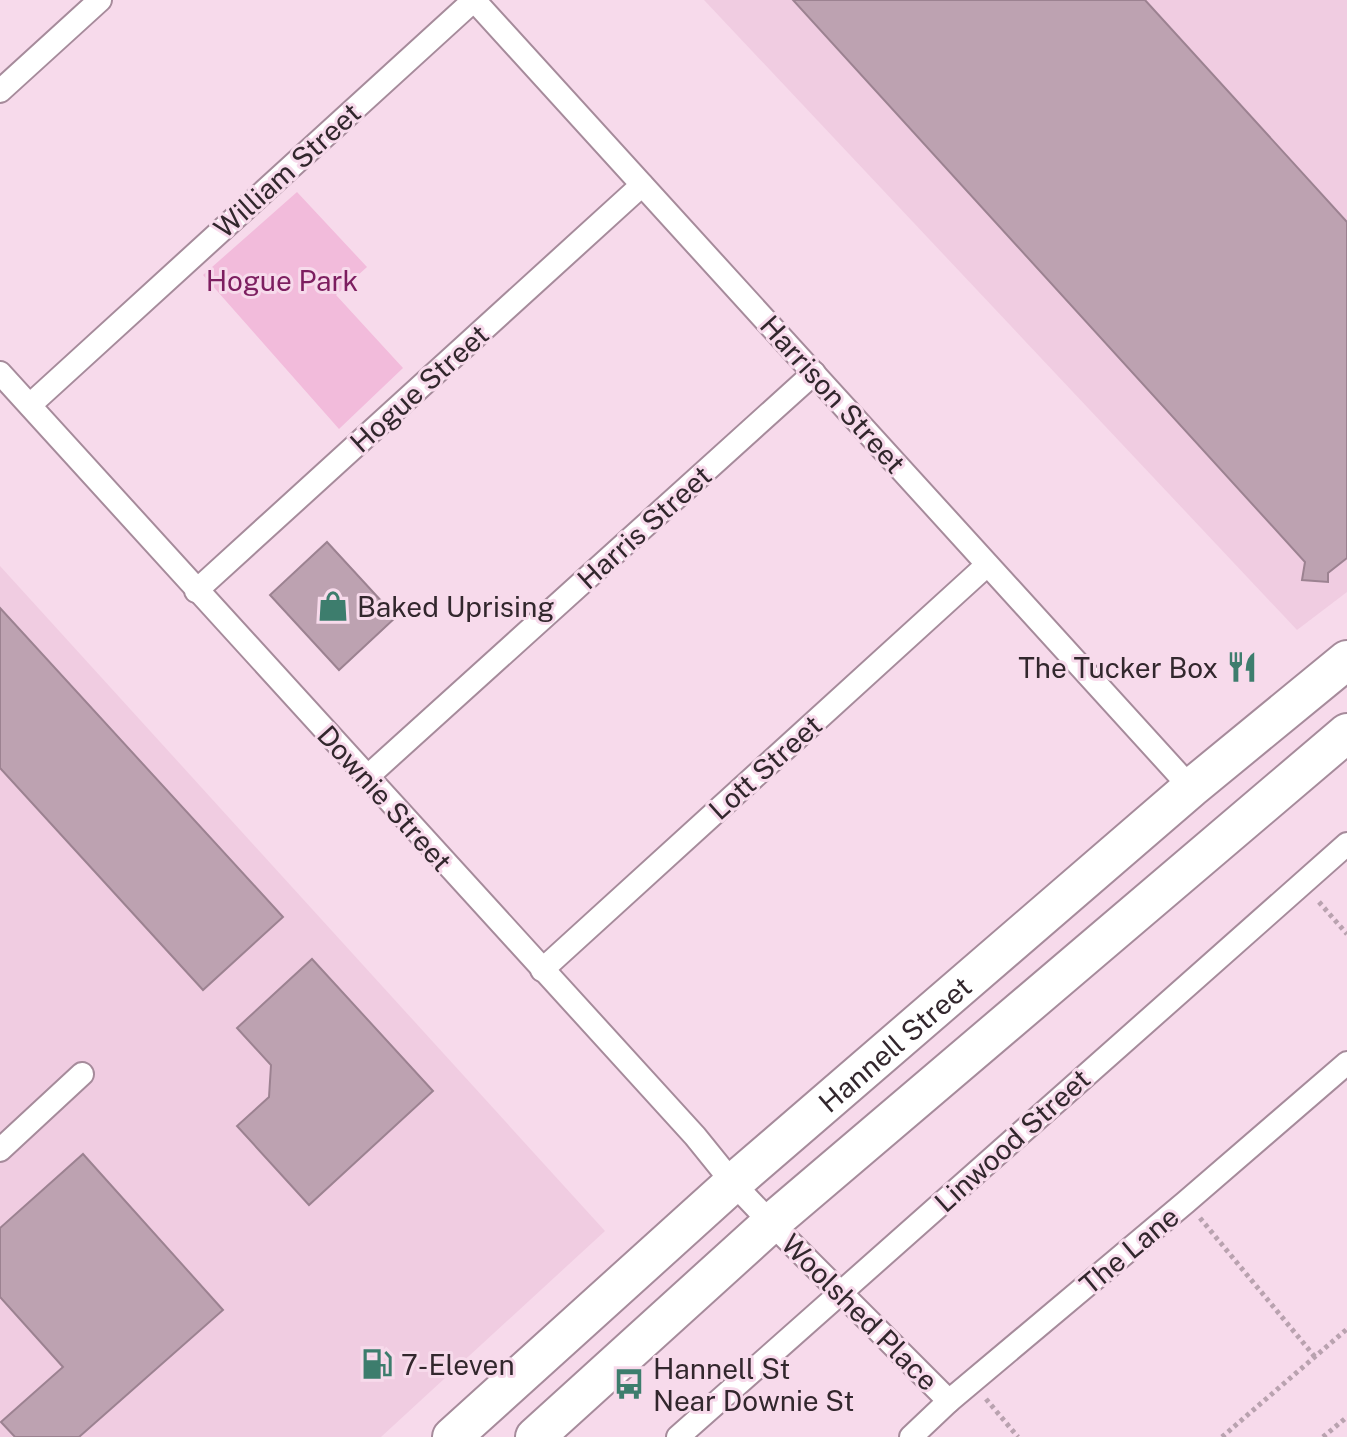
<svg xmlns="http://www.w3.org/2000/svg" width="1347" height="1437" viewBox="0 0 1347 1437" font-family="'Public Sans',sans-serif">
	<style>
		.built { fill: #f0cce1 }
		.green { fill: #f2bbdb }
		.building { fill: #bda2b1; stroke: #9c8291; stroke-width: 2 }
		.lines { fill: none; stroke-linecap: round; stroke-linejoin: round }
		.minor-casing { stroke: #a68b9b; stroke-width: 26 }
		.trunk-casing { stroke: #a68b9b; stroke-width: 42 }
		.path { stroke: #b9a2af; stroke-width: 5; stroke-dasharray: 4 4; stroke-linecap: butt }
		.minor { stroke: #fff; stroke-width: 22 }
		.trunk { stroke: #fff; stroke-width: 38 }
		.labels { text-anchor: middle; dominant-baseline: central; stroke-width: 6; stroke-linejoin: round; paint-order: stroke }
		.street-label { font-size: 28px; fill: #32272d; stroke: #f7daeb }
		.park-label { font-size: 28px; fill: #7d1e60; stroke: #f7daeb }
		.poi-label { font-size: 28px; fill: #32272d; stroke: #f7daeb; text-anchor: start }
	</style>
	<rect width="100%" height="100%" fill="#f7daeb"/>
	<!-- built -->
	<g class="built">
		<path d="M 704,0 L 1347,0 L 1347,592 L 1297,630 Z"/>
		<path d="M 0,566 L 605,1231 L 381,1437 L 0,1437 Z"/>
	</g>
	<!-- green -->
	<path class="green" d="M 297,192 L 367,267 L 336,295 L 403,368 L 339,429 L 203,275 Z"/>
	<!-- building -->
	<g class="building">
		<path d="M 793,0 L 1145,0 L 1347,222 L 1347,558 L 1328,573 L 1328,582 L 1302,580 L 1305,562 Z"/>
		<path d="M 327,542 L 396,617 L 339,670 L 270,595 Z"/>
		<path d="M 0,608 L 283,917 L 203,990 L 0,768 Z"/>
		<path d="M 312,959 L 433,1091 L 309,1205 L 237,1126 L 269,1097 L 271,1065 L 237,1028 Z"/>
		<path d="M 83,1154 L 223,1310 L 79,1437 L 15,1437 L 1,1422 L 63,1367 L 0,1297 L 0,1228 Z"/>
	</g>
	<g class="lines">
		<defs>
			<g id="minor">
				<path d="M 474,0 L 1191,788"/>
				<path d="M 0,91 L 100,0"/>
				<path d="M 0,373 L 695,1136 L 733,1183 L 771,1223 L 949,1401"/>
				<path d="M 30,405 L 474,0"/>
				<path d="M 196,591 L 642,185"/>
				<path d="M 367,777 L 814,373"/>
				<path d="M 542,970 L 987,565"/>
				<path d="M 0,1150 L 82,1074"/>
				<path d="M 678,1437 L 1347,844"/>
				<path d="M 911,1437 L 949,1401 L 1186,1202 L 1347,1063"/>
			</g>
			<g id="trunk">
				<path id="s1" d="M 452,1437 L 733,1183 L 1191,788 L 1347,660"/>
				<path d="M 535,1437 L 771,1223 L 1347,733"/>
			</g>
		</defs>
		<!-- minor casing -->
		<use href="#minor" class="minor-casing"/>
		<!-- trunk casing -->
		<use href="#trunk" class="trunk-casing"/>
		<!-- path -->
		<g class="path">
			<path d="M 1319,902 L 1347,934"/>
			<path d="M 1200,1218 L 1315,1357"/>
			<path d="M 986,1399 L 1018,1437"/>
			<path d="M 1222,1437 L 1347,1329"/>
			<path d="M 1323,1437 L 1347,1417"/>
		</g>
		<!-- minor -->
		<use href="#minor" class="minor"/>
		<!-- trunk -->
		<use href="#trunk" class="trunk"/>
	</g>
	<!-- icons -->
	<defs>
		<symbol id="shop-bare" viewBox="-9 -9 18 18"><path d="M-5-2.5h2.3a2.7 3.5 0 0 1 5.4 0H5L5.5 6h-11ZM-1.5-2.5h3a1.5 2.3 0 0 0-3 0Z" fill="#3d7d6d" stroke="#f7daeb" stroke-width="2.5" paint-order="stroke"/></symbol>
		<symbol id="restaurant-bare" viewBox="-9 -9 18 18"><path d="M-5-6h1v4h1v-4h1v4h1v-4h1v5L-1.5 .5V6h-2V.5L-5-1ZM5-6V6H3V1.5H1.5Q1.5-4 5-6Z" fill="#3d7d6d" stroke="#f7daeb" stroke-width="2.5" paint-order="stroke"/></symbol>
		<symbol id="fuel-bare" viewBox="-9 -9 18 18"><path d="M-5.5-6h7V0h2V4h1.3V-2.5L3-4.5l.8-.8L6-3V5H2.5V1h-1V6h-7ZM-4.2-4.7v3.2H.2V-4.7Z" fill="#3d7d6d" stroke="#f7daeb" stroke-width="2.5" paint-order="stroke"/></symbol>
		<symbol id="bus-bare" viewBox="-9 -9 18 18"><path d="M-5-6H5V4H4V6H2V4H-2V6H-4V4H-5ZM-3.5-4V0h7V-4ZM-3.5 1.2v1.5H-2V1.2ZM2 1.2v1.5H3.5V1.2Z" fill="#3d7d6d" stroke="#f7daeb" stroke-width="2.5" paint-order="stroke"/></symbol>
	</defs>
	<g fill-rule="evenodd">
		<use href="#shop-bare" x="311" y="584" width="44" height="44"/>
		<use href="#restaurant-bare" x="1220" y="645" width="44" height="44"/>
		<use href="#fuel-bare" x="355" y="1342" width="44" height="44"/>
		<use href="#bus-bare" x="607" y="1362" width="44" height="44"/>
	</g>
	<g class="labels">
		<!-- street labels -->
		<g class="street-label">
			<text transform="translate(287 170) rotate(-42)">William Street</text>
			<text transform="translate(419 388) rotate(-42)">Hogue Street</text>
			<text transform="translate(833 394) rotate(48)">Harrison Street</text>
			<text transform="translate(644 527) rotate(-42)">Harris Street</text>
			<text transform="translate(765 767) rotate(-42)">Lott Street</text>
			<text transform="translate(385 798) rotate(48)">Downie Street</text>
			<text stroke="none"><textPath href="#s1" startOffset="592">Hannell Street</textPath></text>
			<text transform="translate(1012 1140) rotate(-42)">Linwood Street</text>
			<text transform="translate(1129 1250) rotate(-40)">The Lane</text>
			<text transform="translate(860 1312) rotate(45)">Woolshed Place</text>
		</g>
		<!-- park labels -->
		<g class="park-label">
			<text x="282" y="280">Hogue Park</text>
		</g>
		<!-- poi labels -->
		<g class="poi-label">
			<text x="357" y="606">Baked Uprising</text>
			<text x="1218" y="667" text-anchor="end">The Tucker Box</text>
			<text x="401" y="1364">7-Eleven</text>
			<text x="653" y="1368">Hannell St<tspan x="653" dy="32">Near Downie St</tspan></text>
		</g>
	</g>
</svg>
